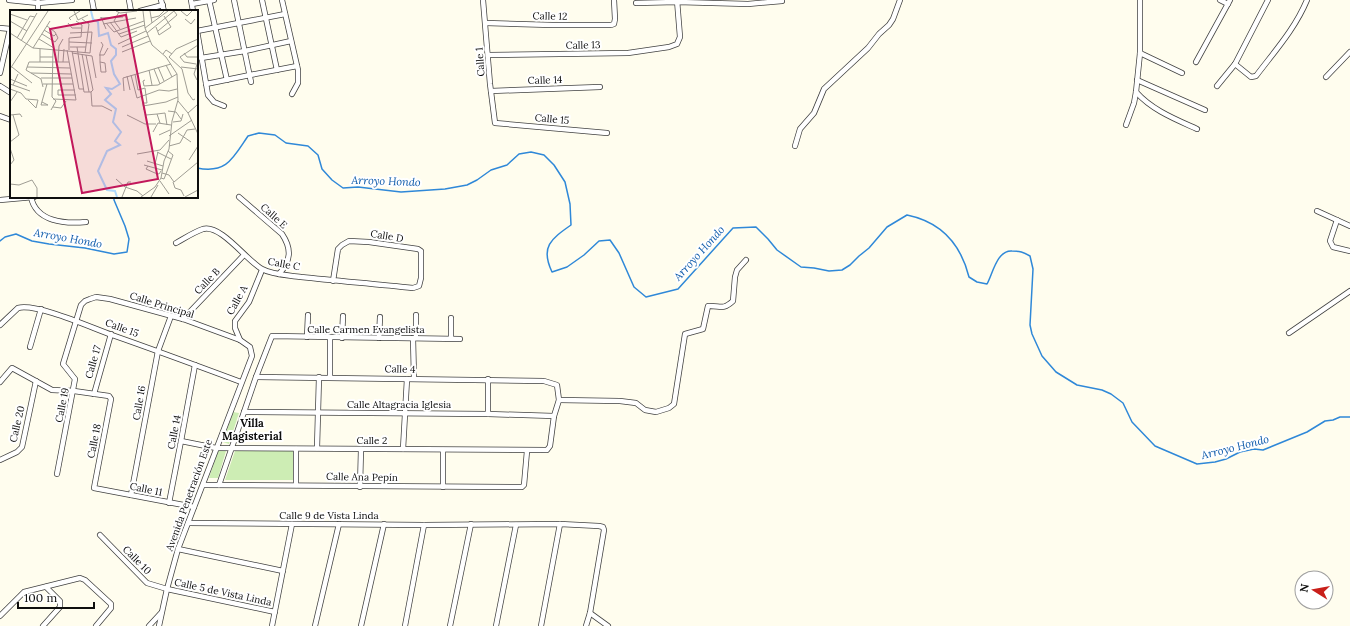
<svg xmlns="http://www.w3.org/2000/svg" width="1350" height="626" viewBox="0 0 1350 626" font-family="Lora,serif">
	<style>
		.green { fill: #cdedb4 }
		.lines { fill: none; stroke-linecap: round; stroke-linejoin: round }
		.stream { stroke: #2f88d8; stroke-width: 1.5 }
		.street-casing { stroke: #414141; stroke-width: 6 }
		.street { stroke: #fff; stroke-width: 4.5 }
		.labels { text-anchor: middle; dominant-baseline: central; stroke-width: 4; stroke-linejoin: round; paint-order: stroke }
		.street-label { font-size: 10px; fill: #0e0e0e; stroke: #fff }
		.water-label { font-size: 11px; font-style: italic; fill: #0c59aa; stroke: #fff }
		.neighbourhood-label { font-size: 11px; font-weight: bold; fill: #0e0e0e; stroke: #fff }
		.inset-river { fill: none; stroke: #aed9fb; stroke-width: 2 }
		.inset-road { fill: none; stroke: #9f9d94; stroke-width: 1 }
		.view { fill: #c2185b; fill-opacity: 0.15; stroke: #c2185b; stroke-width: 2 }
		.inset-edge { fill: none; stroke: #0e0e0e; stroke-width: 2 }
	</style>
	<rect width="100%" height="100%" fill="#fffdee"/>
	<!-- green -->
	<g class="green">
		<path d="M 233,412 L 239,413 L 229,444 L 223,442 Z"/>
		<path d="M 218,451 L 226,451 L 218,478 L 209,478 Z"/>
		<path d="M 235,451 L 294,451 L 293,480 L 225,480 Z"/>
	</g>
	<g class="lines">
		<!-- stream -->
		<g class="stream">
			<path d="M 197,168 C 227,174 233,158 248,136 L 259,133 L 275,135 L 286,143 L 308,146 L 318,155 L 322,169 L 332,180 L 343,188 L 358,187 L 401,192 L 445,189 L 467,185 L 477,180 L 491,170 L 507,165 L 519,154 L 531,152 L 544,155 L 554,165 L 565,182 L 570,204 L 571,225 C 551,239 540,247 552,272 L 567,267 L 584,255 L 599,241 L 610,240 L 619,253 L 634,287 L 646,297 L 678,289 L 733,228 L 756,227 L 768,239 L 777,250 L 801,267 L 814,268 L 829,271 L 842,270 L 850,265 L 859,256 L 869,248 L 887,227 L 907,215 C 941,222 961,245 969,277 L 977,282 L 987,284 C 993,273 997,250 1012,251 C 1020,251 1023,252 1030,256 L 1033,269 L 1030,325 L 1032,334 L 1042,356 L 1056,372 L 1077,385 L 1102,390 L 1111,394 L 1123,403 L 1132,422 L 1155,446 L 1197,464 L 1215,462 L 1226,459 L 1240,452 L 1254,449 L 1263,450 L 1307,432 L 1325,421 L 1333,420 L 1340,417 L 1350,417"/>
			<path d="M 0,241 L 5,237 L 16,234 L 32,241 L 49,244 L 85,248 L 114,254 L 127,252 L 129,239 L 125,226 L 114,200 L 114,197"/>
		</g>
		<defs>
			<g id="street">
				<path d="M 9,0 L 38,3 L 72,0"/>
				<path d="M 92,0 L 94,11"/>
				<path d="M 129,0 L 131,11"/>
				<path d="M 161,0 L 164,11"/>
				<path d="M 191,0 L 193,11"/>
				<path d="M 209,0 L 227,80"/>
				<path d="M 234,0 L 251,82"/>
				<path d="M 262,0 L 277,70"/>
				<path d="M 282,0 L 298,70 L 298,83 L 292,94"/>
				<path d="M 483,0 L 490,84 L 495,123 L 607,133"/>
				<path d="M 1220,0 L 1228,4"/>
				<path d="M 636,3 L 677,2 L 748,4 L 782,1"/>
				<path d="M 192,4 L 214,0"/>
				<path d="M 38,11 L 38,2"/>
				<path d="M 140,11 L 163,5"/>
				<path d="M 486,23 L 552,25 L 611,25 L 614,24 L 615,19 L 614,0"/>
				<path d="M 0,28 L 11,29"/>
				<path d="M 197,31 L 285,14"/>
				<path d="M 197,31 L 208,95 L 214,102 L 224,106"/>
				<path d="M 1140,53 L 1182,73"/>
				<path d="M 489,55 L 628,53 L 669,47 L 677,44 L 680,37 L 677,0"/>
				<path d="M 201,58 L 245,51 L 291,41"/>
				<path d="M 1196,62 L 1230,0"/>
				<path d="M 1235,64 L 1251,77 L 1256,76 C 1274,52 1295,29 1307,0"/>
				<path d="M 0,73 L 10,29"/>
				<path d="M 1326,77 L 1350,52"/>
				<path d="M 1137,80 L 1205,110"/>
				<path d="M 206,84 L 250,75 L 297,66"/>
				<path d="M 0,86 L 11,93"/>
				<path d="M 1217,86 L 1235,64 L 1268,0"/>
				<path d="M 491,91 L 600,87"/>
				<path d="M 1136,92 C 1152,110 1175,119 1197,129"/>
				<path d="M 0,116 L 11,120"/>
				<path d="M 1126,125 L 1134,103 L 1136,92 L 1140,53 L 1140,0"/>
				<path d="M 795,146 L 800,129 L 814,113 L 824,89 L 868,48 L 879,34 L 889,25 L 893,19 L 900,0"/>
				<path d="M 31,197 C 36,222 65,224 86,222"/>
				<path d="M 239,197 L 282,234 C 292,249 291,261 279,274"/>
				<path d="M 0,200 L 34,197"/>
				<path d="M 1317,211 L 1350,226"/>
				<path d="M 1337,220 L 1330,241 L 1333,247 L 1350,251"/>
				<path d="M 176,243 C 185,238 194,232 203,229 C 221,224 247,261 262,269 C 273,275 289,275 301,277 C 338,281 376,284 413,288 L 419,286 L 421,278 L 421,251 L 418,249 L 369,242 L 349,241 L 342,245 L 338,249 L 333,281"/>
				<path d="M 183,319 L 244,255"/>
				<path d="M 0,325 L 18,308 C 37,303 92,328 112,335 C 155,350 198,366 241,382"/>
				<path d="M 1289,333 L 1350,291"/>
				<path d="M 307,337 L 308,315"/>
				<path d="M 330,338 L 330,377"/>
				<path d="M 342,338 L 343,316"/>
				<path d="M 379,338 L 380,317"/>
				<path d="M 413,338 L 414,378"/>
				<path d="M 416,338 L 416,315"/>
				<path d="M 451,338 L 451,318"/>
				<path d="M 240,340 L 235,328 L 235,321 L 249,302 L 262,270"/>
				<path d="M 30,347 L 41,309"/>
				<path d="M 0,382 L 12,368 L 52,390 L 74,391 L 109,396 L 111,399 L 94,488 L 194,507"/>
				<path d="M 94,394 L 111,334"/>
				<path d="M 559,400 L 620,401 L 636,403 L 645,410 L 656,412 L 669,408 L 674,404 L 685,334 L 703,329 L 708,306 C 720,305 722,311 733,301 L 735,277 L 737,270 L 746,260"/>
				<path d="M 244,412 L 488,414 L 554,416"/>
				<path d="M 488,414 L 488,379"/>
				<path d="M 181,441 L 216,448 L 547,450 L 550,446 L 554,416 L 559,400 L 557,385 L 544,381 L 256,377"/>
				<path d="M 317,448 L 319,377"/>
				<path d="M 403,449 L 407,379"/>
				<path d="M 443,450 L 443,487"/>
				<path d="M 0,460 L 17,452 L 22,447 L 36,381"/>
				<path d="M 57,474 L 75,379 L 63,364 L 81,305 L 85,301 L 90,299 L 96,297 L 110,299 L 183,319 L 240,340 L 250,347 L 252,356 L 178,549 L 167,589 L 159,626"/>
				<path d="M 203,485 L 522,487 L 524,485 L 527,451"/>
				<path d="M 219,485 L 256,377 L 272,336 L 460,339"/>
				<path d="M 296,485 L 296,449"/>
				<path d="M 360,487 L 361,449"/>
				<path d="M 131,495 L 158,351 L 171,316"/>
				<path d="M 169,503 L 181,441 L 195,365"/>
				<path d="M 188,523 L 424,525 L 560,524 L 599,526 L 603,527 L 604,530 L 590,613 L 586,626"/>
				<path d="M 100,535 L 147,583 L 167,589 L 275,612"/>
				<path d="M 178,549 L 283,571"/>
				<path d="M 590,613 L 608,626"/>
				<path d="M 0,616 L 24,592 L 80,578 L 85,580 L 111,604 L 111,608 L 96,626"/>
				<path d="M 43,626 L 60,607 L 60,601 L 46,587"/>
				<path d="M 149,626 L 161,613"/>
				<path d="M 272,626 L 292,524"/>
				<path d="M 315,626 L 339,524"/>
				<path d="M 361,626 L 384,524"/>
				<path d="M 405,626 L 424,525"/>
				<path d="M 450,626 L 471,524"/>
				<path d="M 496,626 L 516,525"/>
				<path d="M 541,626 L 560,524"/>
			</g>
		</defs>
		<!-- street casing -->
		<use href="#street" class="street-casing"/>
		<!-- street -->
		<use href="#street" class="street"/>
	</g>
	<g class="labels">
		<!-- street labels -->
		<g class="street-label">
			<text transform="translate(550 16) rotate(1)">Calle 12</text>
			<text transform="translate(583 45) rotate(-1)">Calle 13</text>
			<text transform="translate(480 62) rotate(-94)">Calle 1</text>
			<text transform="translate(545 80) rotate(-2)">Calle 14</text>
			<text transform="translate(552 119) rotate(5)">Calle 15</text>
			<text transform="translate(274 216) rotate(42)">Calle E</text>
			<text transform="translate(387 236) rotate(9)">Calle D</text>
			<text transform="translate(284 264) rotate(10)">Calle C</text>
			<text transform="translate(207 281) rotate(-46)">Calle B</text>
			<text transform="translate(237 300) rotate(-61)">Calle A</text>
			<text transform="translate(162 305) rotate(17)">Calle Principal</text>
			<text transform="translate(122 328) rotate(20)">Calle 15</text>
			<text x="366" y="329">Calle Carmen Evangelista</text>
			<text transform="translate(93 362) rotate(-74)">Calle 17</text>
			<text transform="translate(400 369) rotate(1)">Calle 4</text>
			<text transform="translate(139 403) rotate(-80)">Calle 16</text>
			<text x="399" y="404">Calle Altagracia Iglesia</text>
			<text transform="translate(62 405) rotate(-79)">Calle 19</text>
			<text transform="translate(17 424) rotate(-77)">Calle 20</text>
			<text transform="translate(174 432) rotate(-79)">Calle 14</text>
			<text x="372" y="440">Calle 2</text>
			<text transform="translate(94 441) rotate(-79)">Calle 18</text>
			<text transform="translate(362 477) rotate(1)">Calle Ana Pepín</text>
			<text transform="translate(146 489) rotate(11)">Calle 11</text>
			<text transform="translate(189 495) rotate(-70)">Avenida Penetración Este</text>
			<text x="329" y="515">Calle 9 de Vista Linda</text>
			<text transform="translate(137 560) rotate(45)">Calle 10</text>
			<text transform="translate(223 592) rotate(12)">Calle 5 de Vista Linda</text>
		</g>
		<!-- water labels -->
		<g class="water-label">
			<text transform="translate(386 181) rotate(2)">Arroyo Hondo</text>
			<text transform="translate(68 238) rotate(10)">Arroyo Hondo</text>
			<text transform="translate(699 253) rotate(-48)">Arroyo Hondo</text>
			<text transform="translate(1235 447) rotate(-14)">Arroyo Hondo</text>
		</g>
		<!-- neighbourhood labels -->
		<g class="neighbourhood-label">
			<text x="252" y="423">Villa<tspan x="252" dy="13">Magisterial</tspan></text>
		</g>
	</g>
	<!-- overview -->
	<g transform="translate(10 10)">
		<rect width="188" height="188" fill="#fffdee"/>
		<path class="inset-river" d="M 81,1 L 83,9 L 88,12 L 89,26 L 98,23 L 101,35 L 106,39 L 106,45 L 101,51 L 104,64 L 110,74 L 102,79 L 96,78 L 101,84 L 95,90 L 106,99 L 103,112 L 111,122 L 105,131 L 110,135 L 97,141 L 88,161 L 97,180 L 105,181 L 107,187"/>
		<path class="inset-road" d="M 64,1 L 68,10 L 78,5M 106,1 L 110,3 L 127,1M 133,1 L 135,18 L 158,1M 140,1 L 142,13M 171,1 L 177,6 L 182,1M 109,2 L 104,11 L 110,19M 116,2 L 118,16M 0,4 L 17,10M 91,7 L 96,19M 90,8 L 113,7M 141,8 L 149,6 L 154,1M 72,9 L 79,14 L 75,43M 175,9 L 181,14 L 185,9M 61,10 L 59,8 L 70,1M 0,11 L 17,21M 100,12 L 111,27 L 127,21M 58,13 L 62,18 L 71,18M 96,13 L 104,22 L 134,11M 93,14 L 126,8M 146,17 L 149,25 L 161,17 L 154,6M 34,20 L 44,26 L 46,24M 148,21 L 167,5 L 164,1M 0,23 L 23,38 L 80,43 L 82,22 L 60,23M 137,23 L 164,1M 32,24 L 45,32 L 48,28 L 45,22 L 37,16M 109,24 L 135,15M 7,28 L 20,6 L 25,7M 29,29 L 44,38M 11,31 L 27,3M 59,32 L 82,33M 108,34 L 136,21M 60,37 L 76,37M 67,37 L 74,82 L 81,82 L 83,80 L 76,45M 112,37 L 138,26M 23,38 L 40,11M 59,40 L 59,28 L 71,27 L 72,15 L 66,11M 62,41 L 69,79 L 74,79M 112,42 L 140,31M 62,43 L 82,46 L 86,68M 174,43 L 177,47 L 188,47M 72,44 L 79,82M 153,44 L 156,40 L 162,44M 89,45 L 94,45 L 98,38M 30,47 L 43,47M 30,52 L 30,39M 48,52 L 49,36 L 53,29M 53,52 L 54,39M 90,52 L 95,53 L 96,62 L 91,62 L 90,52 L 90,43 L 93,35 L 91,32M 186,54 L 174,52 L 170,47 L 188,35M 156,55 L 162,67M 2,57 L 22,73M 17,57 L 60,58M 148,57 L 154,71M 171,57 L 188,59M 0,59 L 38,1M 144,59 L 150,74M 139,60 L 142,75M 21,63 L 61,64M 125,64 L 128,80 L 135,78 L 137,93 L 133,93M 121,65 L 127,88 L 149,80 L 159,81 L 167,79M 117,66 L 120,80M 31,68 L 62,68M 0,69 L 17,76M 135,70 L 133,71 L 134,76 L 148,75 L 167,64M 187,70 L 184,64 L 188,51M 0,74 L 20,81M 33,74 L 63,74M 3,75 L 8,64M 33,77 L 31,69 L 16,60 L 19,52 L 59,52M 0,79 L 11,83 L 16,89 L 28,90 L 26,98 L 18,90M 65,80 L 48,80 L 48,85 L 66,85M 114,81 L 113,68 L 161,54M 81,82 L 82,96 L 92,96 L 102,101M 131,82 L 134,100M 43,89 L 66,90 L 57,40M 185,89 L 183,90 L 178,83 L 172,59 L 159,47 L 166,39 L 188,29M 168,91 L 178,103 L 188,124M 0,92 L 7,82M 32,92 L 38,95 L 31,95 L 37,74M 133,96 L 156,92 L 168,87M 43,97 L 51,98 L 56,91M 41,100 L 46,91 L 42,87 L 43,39M 158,101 L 166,102 L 171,109M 178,103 L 187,95M 147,104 L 155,103 L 157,115M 0,105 L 10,104 L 12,107M 117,105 L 135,114 L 146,114M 136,105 L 147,104 L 150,113M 163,112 L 171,111 L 173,104M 143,122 L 148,113 L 161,115M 168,123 L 181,132M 149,125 L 160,120M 159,126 L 182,110M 0,132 L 9,125 L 3,105M 159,136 L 170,133 L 177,120 L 185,119M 0,138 L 4,150 L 0,155M 147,142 L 161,149M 127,144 L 150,140 L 159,130M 179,150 L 188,136M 137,151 L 153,156M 145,154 L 148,142M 134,155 L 152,160M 138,156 L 136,159 L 145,163 L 149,164 L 151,161M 152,163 L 159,165 L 164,172 L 188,152M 151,168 L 154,169 L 156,164 L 163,145 L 158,141M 106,169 L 115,177 L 127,181 L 133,186M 150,171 L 159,184M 163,172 L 165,178 L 171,180 L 174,186M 0,174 L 9,175 L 22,170 L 27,178 L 27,187M 112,187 L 118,172 L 121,172M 131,187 L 145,177 L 151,168 L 154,151 L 159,139 L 162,111 L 168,90 L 167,64 L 156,47 L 142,35 L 135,18M 141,187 L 148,175M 175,187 L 188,180"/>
		<path class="view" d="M 116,5 L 148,169 L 72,183 L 40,19 Z"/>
		<rect width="188" height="188" class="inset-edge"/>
	</g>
	<!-- north arrow -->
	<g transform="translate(1314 590) rotate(281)"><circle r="19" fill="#ffffff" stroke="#9f9f9f"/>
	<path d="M0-3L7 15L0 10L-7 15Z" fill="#c91f1a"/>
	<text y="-6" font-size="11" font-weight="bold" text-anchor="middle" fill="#0e0e0e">N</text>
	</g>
	<!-- scale -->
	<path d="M18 602v6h76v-6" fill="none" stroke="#0e0e0e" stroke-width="2"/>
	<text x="24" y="602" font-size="12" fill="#0e0e0e" stroke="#ffffff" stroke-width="3" paint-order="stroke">100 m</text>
</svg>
